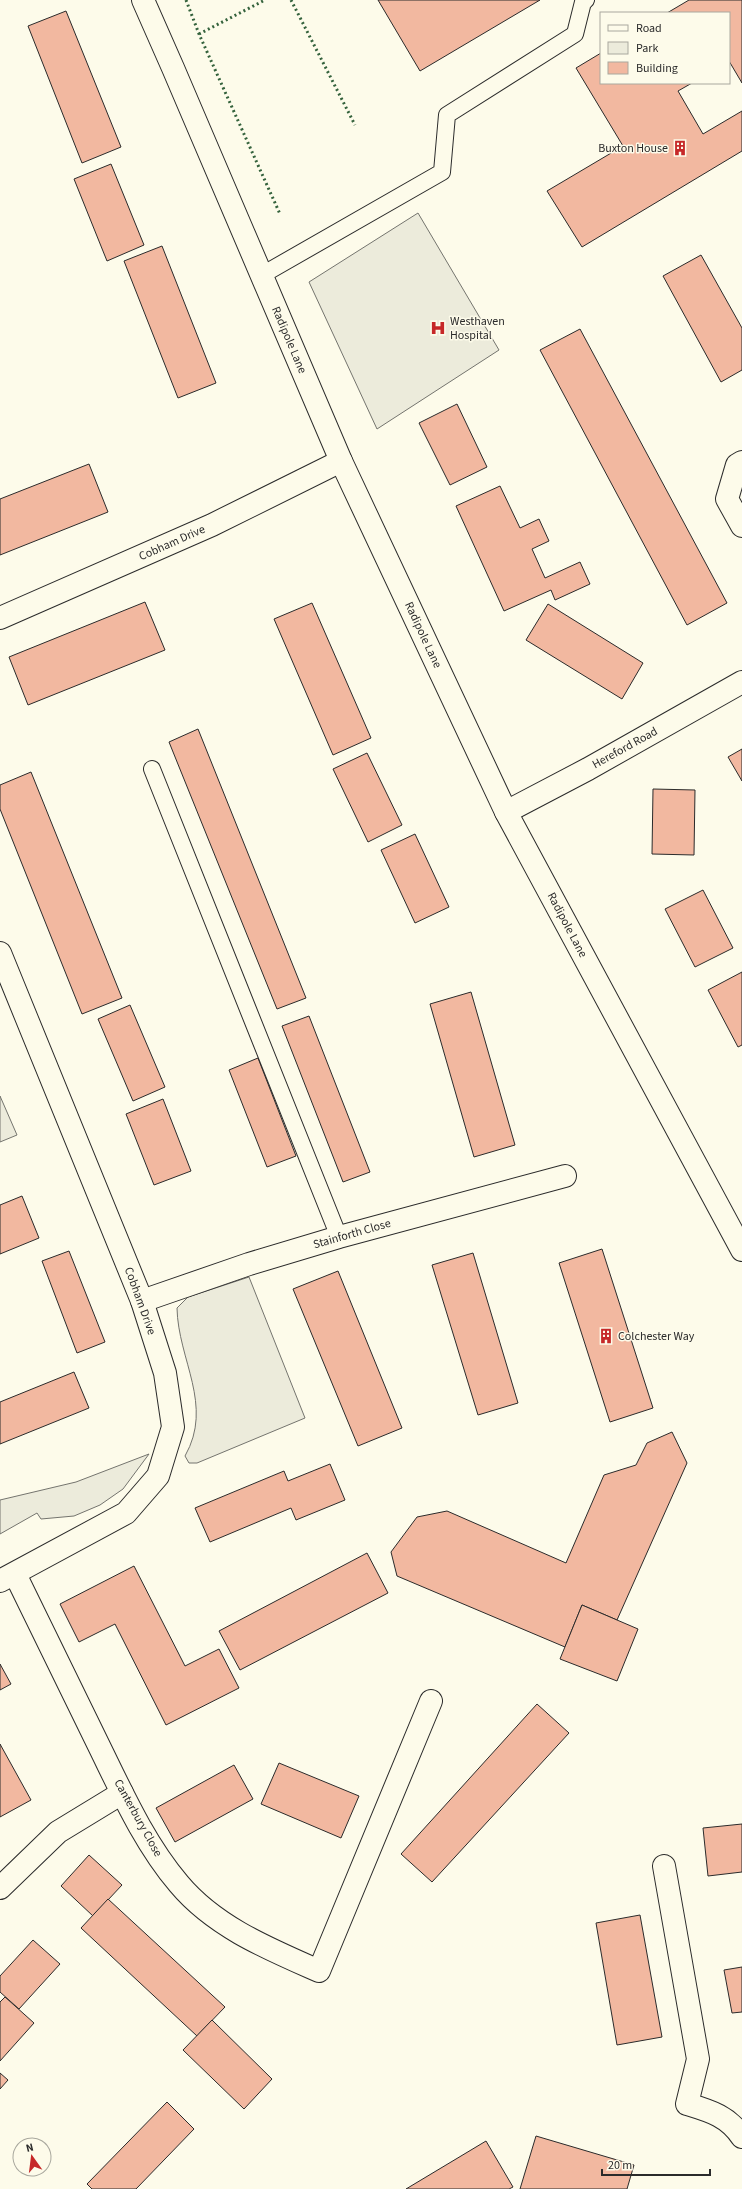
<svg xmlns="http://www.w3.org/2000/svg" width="742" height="2189" viewBox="0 0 742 2189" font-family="'Source Sans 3',sans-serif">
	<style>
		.green { fill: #ecebdb; stroke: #74746e }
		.building { fill: #f2b8a0; stroke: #2b2b2b }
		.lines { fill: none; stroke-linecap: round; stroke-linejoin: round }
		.lane-casing { stroke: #2b2b2b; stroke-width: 18 }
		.street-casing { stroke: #2b2b2b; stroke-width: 24 }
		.secondary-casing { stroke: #2b2b2b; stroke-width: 24 }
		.lane { stroke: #fdfbea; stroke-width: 16 }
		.street { stroke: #fdfbea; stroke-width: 22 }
		.secondary { stroke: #fdfbea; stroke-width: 22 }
		.hedge { stroke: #34623c; stroke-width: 3; stroke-dasharray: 2 3; stroke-linecap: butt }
		.labels { text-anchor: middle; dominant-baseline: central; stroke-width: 3; stroke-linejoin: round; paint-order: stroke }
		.poi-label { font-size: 12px; fill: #2b2b2b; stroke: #fdfbea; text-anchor: start }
		.street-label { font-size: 12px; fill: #2b2b2b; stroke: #fdfbea }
	</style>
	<rect width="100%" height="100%" fill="#fdfbea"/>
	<!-- green -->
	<g class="green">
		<path d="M 418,213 L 499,350 L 377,429 L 309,282 Z"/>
		<path d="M 0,1096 L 17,1135 L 0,1142 Z"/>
		<path d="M 249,1277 L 305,1418 L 197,1463 L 189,1463 L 185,1456 C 214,1405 178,1360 177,1308 L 188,1297 Z"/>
		<path d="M 149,1454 L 123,1489 L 100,1505 L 74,1516 L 41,1519 L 37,1513 L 0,1534 L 0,1500 L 76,1482 Z"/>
	</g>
	<!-- building -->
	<g class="building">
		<path d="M 378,0 L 540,0 L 420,71 Z"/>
		<path d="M 689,0 L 742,0 L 742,83 L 729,61 L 729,13 L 667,13 Z"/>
		<path d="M 66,11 L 121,147 L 82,163 L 28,26 Z"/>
		<path d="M 601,53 L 601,83 L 692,83 L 678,91 L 703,134 L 742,111 L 742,151 L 582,247 L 547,191 L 623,146 L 576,68 Z"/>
		<path d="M 111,164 L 144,245 L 107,261 L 74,179 Z"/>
		<path d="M 162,246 L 216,383 L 178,398 L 124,261 Z"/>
		<path d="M 701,255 L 742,328 L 742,370 L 721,382 L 663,276 Z"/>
		<path d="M 580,329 L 727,603 L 687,625 L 540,350 Z"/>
		<path d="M 457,404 L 487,467 L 450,485 L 419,423 Z"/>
		<path d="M 89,464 L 108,512 L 0,555 L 0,499 Z"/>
		<path d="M 500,486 L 520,528 L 539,519 L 549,541 L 532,549 L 545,578 L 580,562 L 590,584 L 555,600 L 551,590 L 504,611 L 456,506 Z"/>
		<path d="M 145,602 L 165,650 L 28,705 L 9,657 Z"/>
		<path d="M 312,603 L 371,738 L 333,755 L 274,619 Z"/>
		<path d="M 548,604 L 643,663 L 622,699 L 526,640 Z"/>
		<path d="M 198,729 L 306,998 L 277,1009 L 169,742 Z"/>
		<path d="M 742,749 L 742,781 L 728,757 Z"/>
		<path d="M 367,753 L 402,825 L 368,842 L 333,769 Z"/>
		<path d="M 31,772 L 122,998 L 82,1014 L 0,809 L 0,785 Z"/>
		<path d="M 653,789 L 695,790 L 694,855 L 652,854 Z"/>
		<path d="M 415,834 L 449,907 L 415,923 L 381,850 Z"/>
		<path d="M 703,890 L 733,948 L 695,967 L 665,909 Z"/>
		<path d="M 742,972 L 742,1045 L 738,1047 L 708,990 Z"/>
		<path d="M 471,992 L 515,1145 L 474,1157 L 430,1004 Z"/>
		<path d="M 130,1005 L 165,1087 L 133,1101 L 98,1019 Z"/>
		<path d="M 309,1016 L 370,1172 L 343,1182 L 282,1026 Z"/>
		<path d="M 258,1058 L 296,1156 L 267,1167 L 229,1070 Z"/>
		<path d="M 163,1099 L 191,1171 L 154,1185 L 126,1114 Z"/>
		<path d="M 22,1196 L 39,1238 L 0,1254 L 0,1205 Z"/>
		<path d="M 602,1249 L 653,1408 L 610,1422 L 559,1263 Z"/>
		<path d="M 69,1251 L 105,1342 L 77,1353 L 42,1261 Z"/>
		<path d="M 473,1253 L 518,1403 L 478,1415 L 432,1265 Z"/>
		<path d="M 338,1271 L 402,1428 L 358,1446 L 293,1289 Z"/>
		<path d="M 74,1372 L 89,1408 L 0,1444 L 0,1402 Z"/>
		<path d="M 672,1432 L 687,1463 L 617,1620 L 582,1605 L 565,1647 L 397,1576 L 391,1552 L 417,1517 L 447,1511 L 566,1563 L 604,1475 L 636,1465 L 647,1443 Z"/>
		<path d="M 330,1464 L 345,1500 L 296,1520 L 291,1508 L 210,1542 L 195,1508 L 284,1471 L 288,1481 Z"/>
		<path d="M 367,1553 L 388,1593 L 240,1670 L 219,1631 Z"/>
		<path d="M 134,1566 L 185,1666 L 219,1649 L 239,1688 L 166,1725 L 115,1624 L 79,1642 L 60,1604 Z"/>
		<path d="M 582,1605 L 638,1629 L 617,1681 L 560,1659 Z"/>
		<path d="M 0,1664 L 11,1684 L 0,1690 Z"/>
		<path d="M 537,1704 L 569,1733 L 432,1882 L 401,1854 Z"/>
		<path d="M 0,1744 L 31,1800 L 0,1817 Z"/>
		<path d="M 279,1763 L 359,1796 L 341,1838 L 261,1804 Z"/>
		<path d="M 234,1765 L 253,1799 L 175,1842 L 156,1808 Z"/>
		<path d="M 742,1824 L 742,1872 L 708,1876 L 703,1828 Z"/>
		<path d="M 89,1855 L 122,1885 L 93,1916 L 61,1886 Z"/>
		<path d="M 108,1899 L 225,2007 L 197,2036 L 81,1928 Z"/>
		<path d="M 640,1915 L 662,2037 L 617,2045 L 596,1923 Z"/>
		<path d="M 33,1940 L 60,1964 L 19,2009 L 0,1992 L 0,1976 Z"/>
		<path d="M 742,1967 L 742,2012 L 732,2013 L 724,1970 Z"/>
		<path d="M 5,1997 L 34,2023 L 0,2061 L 0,2002 Z"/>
		<path d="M 212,2020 L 272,2079 L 244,2109 L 183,2050 Z"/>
		<path d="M 0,2073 L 8,2080 L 0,2089 Z"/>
		<path d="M 167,2102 L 194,2129 L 136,2189 L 92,2189 L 87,2184 Z"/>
		<path d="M 536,2136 L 634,2165 L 627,2189 L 520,2189 Z"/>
		<path d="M 486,2141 L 513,2187 L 509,2189 L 406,2189 Z"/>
	</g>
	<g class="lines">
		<defs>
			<g id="lane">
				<path d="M 262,275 L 442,172 L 447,115 L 575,34 L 583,2 L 586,0"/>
				<path d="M 152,769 L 339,1237"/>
			</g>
			<g id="street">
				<path d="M 742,462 L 737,465 L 727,499 L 742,526"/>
				<path d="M 0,618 L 212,525 L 341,461"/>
				<path d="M 506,812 L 588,769 L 742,682"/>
				<path d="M 0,953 L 142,1301 L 165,1373 L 173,1427 L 158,1476 L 126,1513 L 0,1581"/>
				<path d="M 142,1301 L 249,1264 L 339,1237 L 565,1176"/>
				<path d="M 15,1574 C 43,1632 72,1690 100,1748 C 123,1795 145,1844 179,1884 C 215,1927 269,1949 319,1971 L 431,1701"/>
				<path d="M 664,1866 L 698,2059 L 687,2104 C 710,2111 728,2116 742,2137"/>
				<path d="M 0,1888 L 58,1832 L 122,1793"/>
			</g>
			<path id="secondary" d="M 143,0 L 173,68 L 341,461 L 506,812 L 742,1250"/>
		</defs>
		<!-- lane casing -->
		<use href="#lane" class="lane-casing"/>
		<!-- street casing -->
		<use href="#street" class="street-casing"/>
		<!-- secondary casing -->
		<use href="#secondary" class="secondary-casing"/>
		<!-- lane -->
		<use href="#lane" class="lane"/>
		<!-- street -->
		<use href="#street" class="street"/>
		<!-- secondary -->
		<use href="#secondary" class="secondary"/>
		<!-- hedge -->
		<g class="hedge">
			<path d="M 186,0 L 199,34 L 280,214"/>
			<path d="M 291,0 L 355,125"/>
			<path d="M 199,34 L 265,0"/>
		</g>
	</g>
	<!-- icons -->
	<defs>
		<symbol id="building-bare" viewBox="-9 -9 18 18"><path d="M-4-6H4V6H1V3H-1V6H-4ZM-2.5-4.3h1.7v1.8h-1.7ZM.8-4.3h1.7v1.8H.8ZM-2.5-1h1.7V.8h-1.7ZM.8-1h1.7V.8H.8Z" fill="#c62828" stroke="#fdfbea" stroke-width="2.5" paint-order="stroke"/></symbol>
		<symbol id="hospital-bare" viewBox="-9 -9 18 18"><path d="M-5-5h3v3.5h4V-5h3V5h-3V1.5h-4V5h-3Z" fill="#c62828" stroke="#fdfbea" stroke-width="2.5" paint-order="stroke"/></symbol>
	</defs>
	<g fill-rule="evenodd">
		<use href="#building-bare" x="669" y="137" width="22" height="22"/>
		<use href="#hospital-bare" x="427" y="317" width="22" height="22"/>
		<use href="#building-bare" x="595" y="1325" width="22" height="22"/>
	</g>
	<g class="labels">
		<!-- poi labels -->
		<g class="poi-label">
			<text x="668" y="148" text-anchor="end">Buxton House</text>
			<text x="450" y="321">Westhaven<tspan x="450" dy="14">Hospital</tspan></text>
			<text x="618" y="1336">Colchester Way</text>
		</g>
		<!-- street labels -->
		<g class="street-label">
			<text transform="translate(289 340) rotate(67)">Radipole Lane</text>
			<text transform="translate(172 543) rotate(-24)">Cobham Drive</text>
			<text transform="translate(423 635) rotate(65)">Radipole Lane</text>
			<text transform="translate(625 748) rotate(-29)">Hereford Road</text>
			<text transform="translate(567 925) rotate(62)">Radipole Lane</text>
			<text transform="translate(352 1234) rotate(-16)">Stainforth Close</text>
			<text transform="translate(140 1301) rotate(70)">Cobham Drive</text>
			<text transform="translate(138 1818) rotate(61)">Canterbury Close</text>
		</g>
	</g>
	<!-- legend -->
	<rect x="600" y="12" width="130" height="72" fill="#fdfbea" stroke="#a9a89e"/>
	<rect x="608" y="25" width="20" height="6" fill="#fdfbea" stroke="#a9a89e"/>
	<text x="636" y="32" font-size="12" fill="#2b2b2b">Road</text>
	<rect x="608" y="42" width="20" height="12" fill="#ecebdb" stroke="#a9a89e"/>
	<text x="636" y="52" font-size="12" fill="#2b2b2b">Park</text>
	<rect x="608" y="62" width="20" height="12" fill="#f2b8a0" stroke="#a9a89e"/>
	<text x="636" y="72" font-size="12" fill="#2b2b2b">Building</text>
	<!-- north arrow -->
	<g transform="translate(32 2157) rotate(346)"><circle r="19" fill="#fdfbea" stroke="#a9a89e"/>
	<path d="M0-3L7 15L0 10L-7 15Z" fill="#c62828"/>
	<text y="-6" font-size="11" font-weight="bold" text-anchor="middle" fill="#2b2b2b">N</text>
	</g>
	<!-- scale -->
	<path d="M602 2169v6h108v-6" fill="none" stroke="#2b2b2b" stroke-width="2"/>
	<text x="608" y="2169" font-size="12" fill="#2b2b2b" stroke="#fdfbea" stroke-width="3" paint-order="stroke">20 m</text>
</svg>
